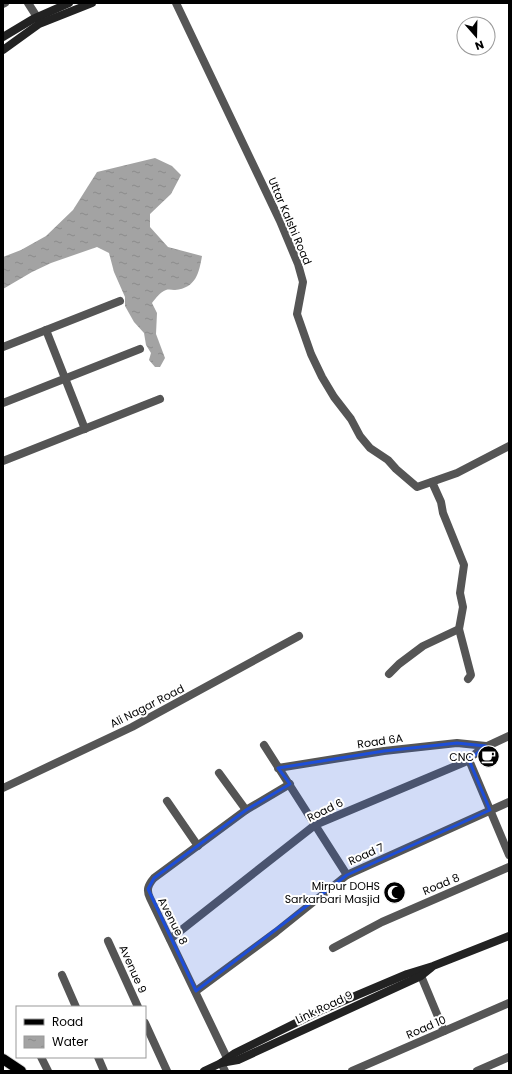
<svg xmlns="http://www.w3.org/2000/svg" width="512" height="1074" viewBox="0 0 512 1074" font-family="Poppins,sans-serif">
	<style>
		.water { fill: url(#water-ripples) }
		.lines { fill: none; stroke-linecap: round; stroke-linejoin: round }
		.primary-casing { stroke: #dbdbdb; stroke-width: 12 }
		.street { stroke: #555; stroke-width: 8 }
		.secondary { stroke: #222; stroke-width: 8 }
		.primary { stroke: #000; stroke-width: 10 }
		.marked { fill: #1d4ed8; fill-opacity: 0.2; stroke: #1d4ed8; stroke-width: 3; stroke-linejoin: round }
		.labels { text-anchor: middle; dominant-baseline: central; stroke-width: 4; stroke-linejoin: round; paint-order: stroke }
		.street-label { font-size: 11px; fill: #000; stroke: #fff }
		.poi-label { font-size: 11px; fill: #000; stroke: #fff; text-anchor: end }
	</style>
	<defs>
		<pattern id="water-ripples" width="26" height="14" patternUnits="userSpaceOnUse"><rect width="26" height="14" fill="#a3a3a3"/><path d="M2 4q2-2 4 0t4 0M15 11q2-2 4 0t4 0" fill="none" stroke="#8b8b8b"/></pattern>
	</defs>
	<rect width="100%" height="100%" fill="#fff"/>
	<!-- water -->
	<path class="water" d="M 155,158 L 172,166 L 181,175 L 171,194 L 150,214 L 150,227 L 168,247 L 202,256 C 199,273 196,288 175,290 C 172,290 169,289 166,290 C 160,292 156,298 152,303 L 157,313 L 156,334 L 165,358 L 160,367 L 155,367 L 149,360 L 151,353 L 146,345 L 144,333 L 134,322 L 125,306 L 125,297 L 114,272 L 109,253 L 97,247 L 51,263 L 32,272 L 3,289 L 3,257 L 21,250 L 46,236 L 73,210 L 97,172 Z"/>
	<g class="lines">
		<defs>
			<path id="primary" d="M 3,1059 L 21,1071"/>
		</defs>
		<!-- primary casing -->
		<use href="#primary" class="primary-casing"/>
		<!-- street -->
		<g class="street">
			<path d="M 28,3 L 37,17"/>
			<path d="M 176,3 L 280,221 L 298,264 L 303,282 L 297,314 L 311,354 L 322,377 L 334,397 L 351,419 L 360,436 L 370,448 L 388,460 L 396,469 L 417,487 L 457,473 L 509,446"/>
			<path d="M 3,4 L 5,3"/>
			<path d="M 46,330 L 85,429"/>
			<path d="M 3,347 L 120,301"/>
			<path d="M 3,403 L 140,349"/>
			<path d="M 3,461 L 160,399"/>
			<path d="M 459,629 L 471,675 L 468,679"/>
			<path d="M 389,674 L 399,664 L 423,646 L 459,629 L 463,607 L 460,593 L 464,565 L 443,513 L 441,502 L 432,482"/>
			<path d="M 264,745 L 347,875"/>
			<path d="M 469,760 L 509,855"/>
			<path d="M 278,768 L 384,751 L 457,743 L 486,746"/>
			<path d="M 219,773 L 246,810"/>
			<path d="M 3,788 L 132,727 L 299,636"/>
			<path d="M 167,801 L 198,846"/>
			<path d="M 170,939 L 315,825 L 465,762 L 481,749 L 509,736"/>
			<path d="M 108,941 L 138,1007"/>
			<path d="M 333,948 L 382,922 L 509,867"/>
			<path d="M 419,971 L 444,1031"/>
			<path d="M 62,975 L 76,1007"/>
			<path d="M 196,991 L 276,932 L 347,875 L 509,802"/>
			<path d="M 145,1023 L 167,1071"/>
			<path d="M 41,1057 L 48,1071"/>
			<path d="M 98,1057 L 104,1071"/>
			<path d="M 227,1058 L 150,898 C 146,890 148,885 154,878 L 246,810 L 290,784"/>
			<path d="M 221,1063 L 225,1071"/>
			<path d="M 352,1071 L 509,1003"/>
			<path d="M 477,1071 L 509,1057"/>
		</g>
		<!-- secondary -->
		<g class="secondary">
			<path d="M 3,37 L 33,19 L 69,3"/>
			<path d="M 3,50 L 39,24 L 92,3"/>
			<path d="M 221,1063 L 235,1053 L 322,1010 L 407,974 L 433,966 L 509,936"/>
			<path d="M 204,1071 L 221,1063 L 238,1060 L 421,976 L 431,968"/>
		</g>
		<!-- primary -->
		<use href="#primary" class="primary"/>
	</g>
	<!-- marked area -->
	<path class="marked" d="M 457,743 L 486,746 L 469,760 L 490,810 L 347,875 L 196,991 L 148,889 L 154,878 L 246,810 L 290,784 L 278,768 L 384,751 Z"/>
	<!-- icons -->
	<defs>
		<symbol id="cafe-disc" viewBox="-11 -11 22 22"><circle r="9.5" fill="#000" stroke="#fff"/><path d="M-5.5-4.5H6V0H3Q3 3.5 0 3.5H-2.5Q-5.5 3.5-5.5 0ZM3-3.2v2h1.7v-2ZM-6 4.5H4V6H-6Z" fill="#fff"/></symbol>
		<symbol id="mosque-disc" viewBox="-11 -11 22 22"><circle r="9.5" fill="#000" stroke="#fff"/><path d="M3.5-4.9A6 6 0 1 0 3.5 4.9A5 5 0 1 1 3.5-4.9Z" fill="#fff"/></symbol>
	</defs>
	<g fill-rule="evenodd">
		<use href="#cafe-disc" x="476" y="744" width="25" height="25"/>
		<use href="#mosque-disc" x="382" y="880" width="25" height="25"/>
	</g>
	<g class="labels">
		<!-- street labels -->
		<g class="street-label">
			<text transform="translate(290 221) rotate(67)">Uttar Kalshi Road</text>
			<text transform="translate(147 706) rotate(-27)">Ali Nagar Road</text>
			<text transform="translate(380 741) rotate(-8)">Road 6A</text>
			<text transform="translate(325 810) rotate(-26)">Road 6</text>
			<text transform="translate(366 854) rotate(-24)">Road 7</text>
			<text transform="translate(441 884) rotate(-23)">Road 8</text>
			<text transform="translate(173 921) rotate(63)">Avenue 8</text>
			<text transform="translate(133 969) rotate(66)">Avenue 9</text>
			<text transform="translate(324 1007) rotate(-25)">Link Road 9</text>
			<text transform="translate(426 1027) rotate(-23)">Road 10</text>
		</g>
		<!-- poi labels -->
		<g class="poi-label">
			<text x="474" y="757">CNC</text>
			<text x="380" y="886">Mirpur DOHS<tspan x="380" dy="13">Sarkarbari Masjid</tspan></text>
		</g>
	</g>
	<!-- border -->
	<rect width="512" height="1074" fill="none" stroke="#000000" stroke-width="8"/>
	<!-- legend -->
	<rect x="16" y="1006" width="130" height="52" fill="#ffffff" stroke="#999999"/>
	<rect x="24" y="1019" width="20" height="6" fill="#000000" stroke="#999999"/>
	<text x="52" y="1026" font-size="12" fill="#000000">Road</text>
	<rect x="24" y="1036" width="20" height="12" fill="url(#water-ripples)" stroke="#999999"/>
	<text x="52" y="1046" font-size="12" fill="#000000">Water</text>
	<!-- north arrow -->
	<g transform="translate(476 36) rotate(160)"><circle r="19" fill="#ffffff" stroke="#999999"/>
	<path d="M0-3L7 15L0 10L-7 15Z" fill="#000000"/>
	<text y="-6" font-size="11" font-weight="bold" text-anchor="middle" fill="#000000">N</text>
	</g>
</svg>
